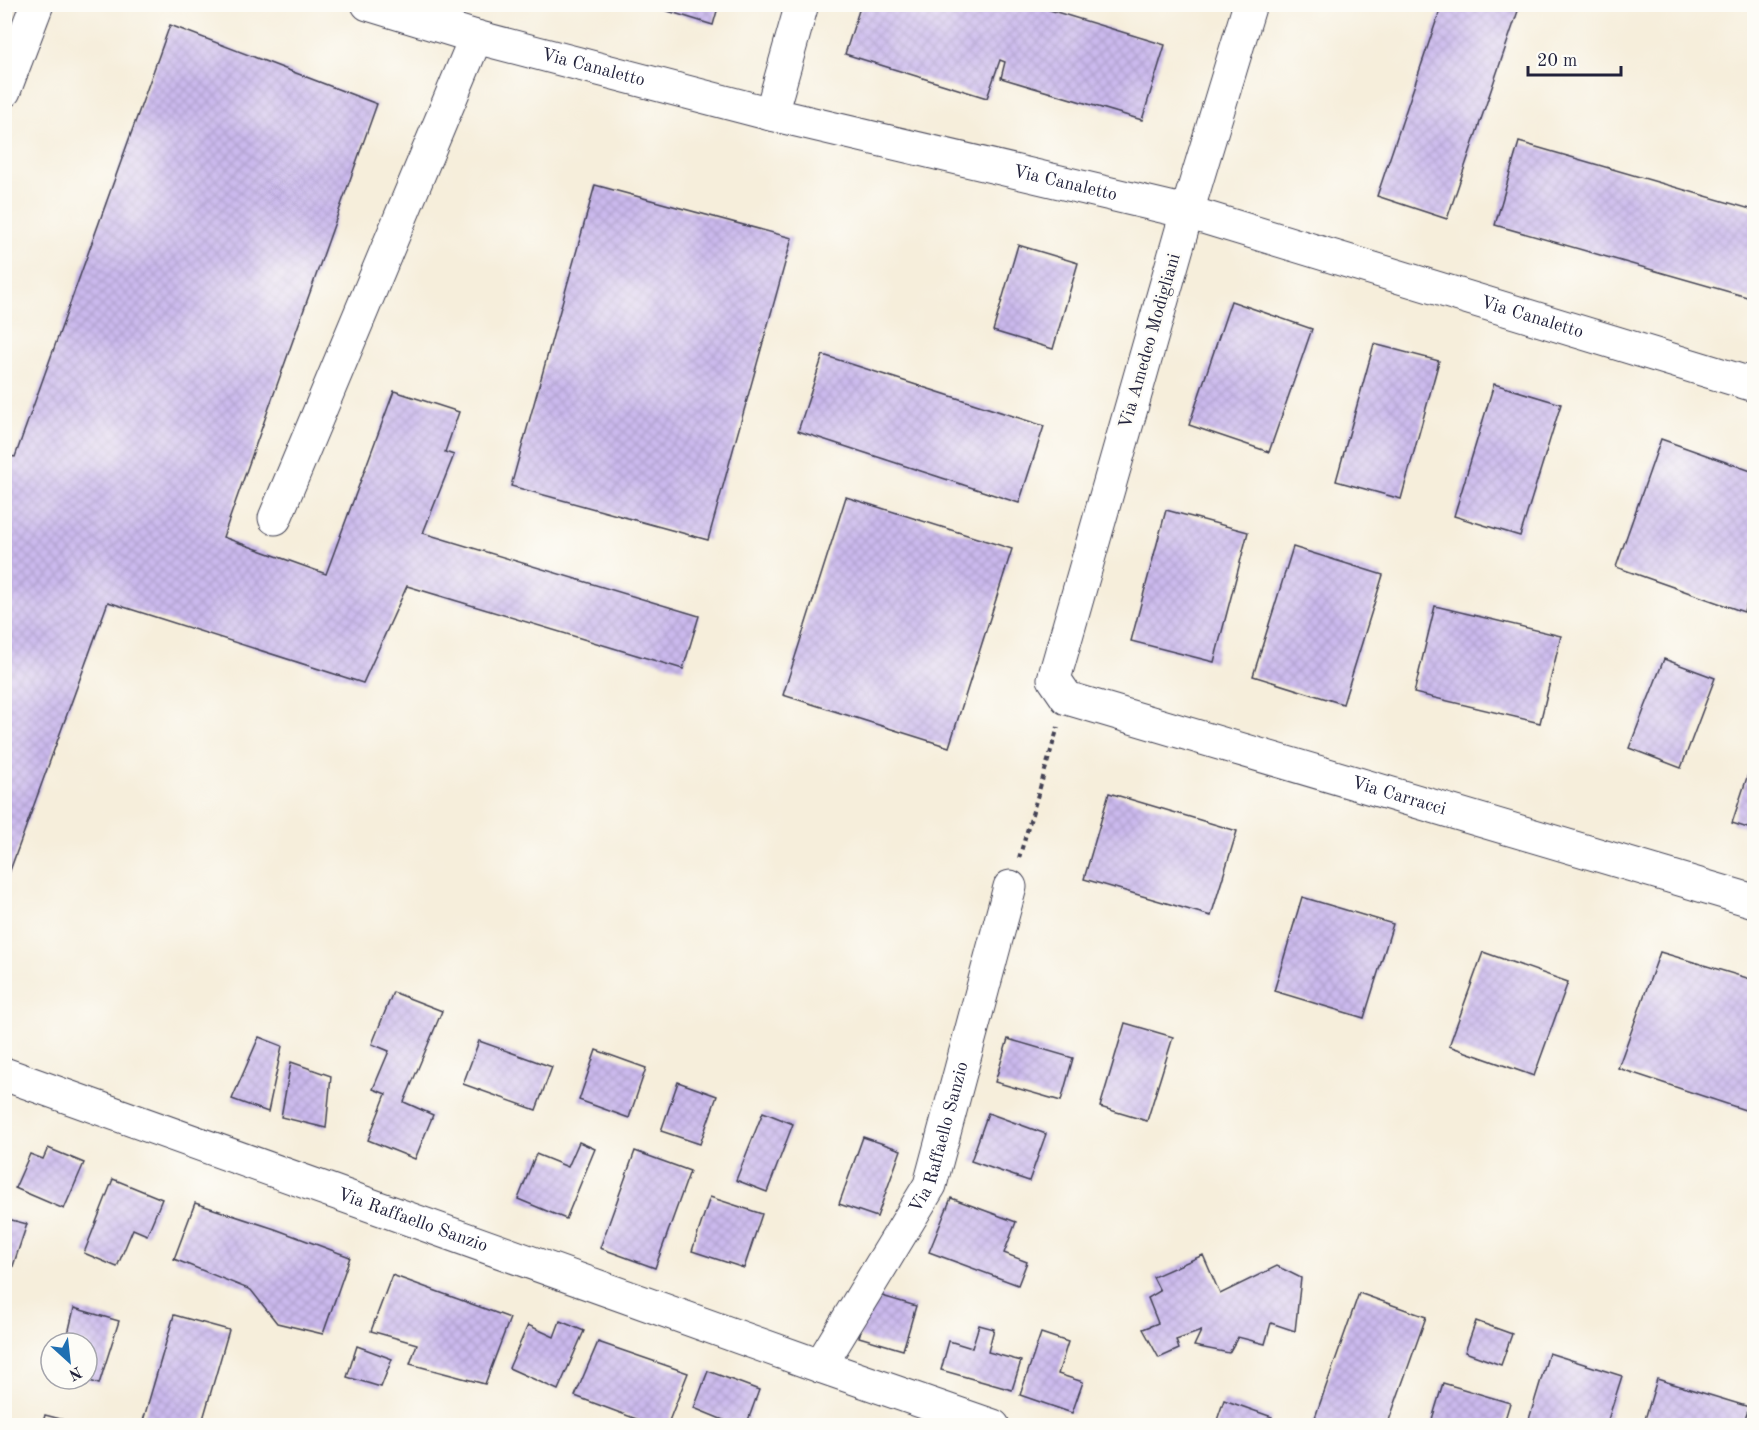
<svg xmlns="http://www.w3.org/2000/svg" width="1759" height="1430" viewBox="0 0 1759 1430" font-family="'Old Standard TT',serif">
	<style>
		.building { fill: url(#building-cross-hatch) }
		.lines { fill: none; stroke-linecap: round; stroke-linejoin: round }
		.minor-casing { stroke: #424153; stroke-width: 35 }
		.secondary-casing { stroke: #424153; stroke-width: 35 }
		.path { stroke: #424153; stroke-width: 4; stroke-dasharray: 4.5 4.5; stroke-linecap: butt }
		.minor { stroke: #fff; stroke-width: 33 }
		.secondary { stroke: #fff; stroke-width: 33 }
		.labels { text-anchor: middle; dominant-baseline: central; stroke-width: 5; stroke-linejoin: round; paint-order: stroke }
		.street-label { font-size: 18px; fill: #22223b; stroke: #fdfcf7 }
	</style>
	<defs>
		<pattern id="building-cross-hatch" width="8" height="8" patternUnits="userSpaceOnUse" patternTransform="scale(1.5)"><rect width="8" height="8" fill="#cbb9ed"/><path d="M0 0l8 8M0 8l8-8" fill="none" stroke="#ae9fcc"/></pattern>
	</defs>
	<rect width="100%" height="100%" fill="#fdfcf7"/>
	<filter id="ink" filterUnits="userSpaceOnUse"><feTurbulence type="fractalNoise" baseFrequency=".0167" numOctaves="2"/><feDisplacementMap in="SourceGraphic" scale="12" xChannelSelector="R" yChannelSelector="G"/><feConvolveMatrix kernelMatrix="1 2 1 2 8 2 1 2 1" color-interpolation-filters="sRGB"/></filter>
	<filter id="wash" filterUnits="userSpaceOnUse"><feTurbulence type="fractalNoise" baseFrequency=".008" numOctaves="4" result="noise"/><feDisplacementMap in="SourceGraphic" scale="24" xChannelSelector="R" yChannelSelector="G"/><feGaussianBlur stdDeviation="1.35" result="paint"/><feColorMatrix in="noise" values="0 0 0 0 0 0 0 0 0 0 0 0 0 0 0 0 0 1.4 0 .05"/><feComposite in="paint" operator="in"/></filter>
	<g filter="url(#wash)">
		<rect width="100%" height="100%" fill="#f6eedb"/>
		<g id="blocks">
			<!-- building -->
			<g class="building">
				<path d="M 645,4 L 719,4 L 713,25 Z"/>
				<path d="M 861,4 L 1030,4 L 1165,45 L 1142,120 L 1001,78 L 1005,62 L 1000,60 L 987,98 L 845,54 Z"/>
				<path d="M 1442,4 L 1509,4 L 1519,8 L 1447,219 L 1377,196 Z"/>
				<path d="M 170,25 L 377,104 L 223,537 L 326,574 L 394,391 L 459,412 L 445,452 L 454,455 L 423,533 L 699,616 L 683,669 L 407,586 L 363,683 L 108,602 L 4,887 L 4,455 L 15,457 Z"/>
				<path d="M 1519,142 L 1754,210 L 1754,299 L 1495,225 Z"/>
				<path d="M 595,185 L 792,238 L 708,540 L 511,486 Z"/>
				<path d="M 1018,245 L 1078,263 L 1053,349 L 993,331 Z"/>
				<path d="M 1231,301 L 1312,329 L 1269,452 L 1189,425 Z"/>
				<path d="M 1374,344 L 1439,361 L 1401,499 L 1336,481 Z"/>
				<path d="M 823,355 L 1044,426 L 1019,503 L 798,431 Z"/>
				<path d="M 1494,384 L 1561,404 L 1520,536 L 1454,516 Z"/>
				<path d="M 1661,439 L 1754,472 L 1754,581 L 1744,612 L 1616,567 Z"/>
				<path d="M 846,497 L 1012,549 L 949,747 L 783,695 Z"/>
				<path d="M 1166,510 L 1248,532 L 1214,662 L 1131,641 Z"/>
				<path d="M 1293,547 L 1383,575 L 1343,704 L 1253,676 Z"/>
				<path d="M 1435,606 L 1561,636 L 1540,723 L 1414,693 Z"/>
				<path d="M 1664,659 L 1715,678 L 1681,768 L 1629,748 Z"/>
				<path d="M 1754,756 L 1754,830 L 1732,823 Z"/>
				<path d="M 1109,793 L 1237,831 L 1211,916 L 1084,879 Z"/>
				<path d="M 1302,897 L 1393,924 L 1364,1018 L 1274,991 Z"/>
				<path d="M 1483,952 L 1568,982 L 1534,1076 L 1449,1046 Z"/>
				<path d="M 1660,952 L 1754,980 L 1754,1113 L 1618,1068 Z"/>
				<path d="M 393,992 L 442,1011 L 404,1102 L 433,1115 L 415,1159 L 368,1140 L 386,1094 L 373,1089 L 389,1051 L 372,1044 Z"/>
				<path d="M 1125,1023 L 1173,1037 L 1147,1121 L 1100,1107 Z"/>
				<path d="M 259,1037 L 282,1046 L 268,1112 L 232,1099 Z"/>
				<path d="M 1008,1039 L 1073,1058 L 1061,1101 L 995,1082 Z"/>
				<path d="M 479,1041 L 552,1067 L 536,1110 L 463,1084 Z"/>
				<path d="M 596,1050 L 646,1068 L 629,1118 L 579,1100 Z"/>
				<path d="M 291,1062 L 331,1076 L 326,1128 L 281,1117 Z"/>
				<path d="M 678,1082 L 717,1096 L 700,1144 L 661,1131 Z"/>
				<path d="M 763,1112 L 793,1124 L 767,1192 L 736,1180 Z"/>
				<path d="M 988,1113 L 1046,1134 L 1029,1181 L 971,1161 Z"/>
				<path d="M 863,1137 L 901,1150 L 877,1217 L 839,1204 Z"/>
				<path d="M 579,1142 L 595,1149 L 566,1219 L 518,1199 L 536,1154 L 568,1167 Z"/>
				<path d="M 48,1148 L 84,1163 L 64,1209 L 15,1188 L 30,1154 L 43,1159 Z"/>
				<path d="M 635,1151 L 690,1171 L 655,1268 L 600,1248 Z"/>
				<path d="M 113,1179 L 162,1199 L 147,1235 L 133,1229 L 117,1267 L 84,1253 Z"/>
				<path d="M 710,1197 L 762,1214 L 744,1268 L 692,1251 Z"/>
				<path d="M 951,1198 L 1016,1222 L 1004,1253 L 1027,1262 L 1018,1285 L 929,1252 Z"/>
				<path d="M 195,1203 L 275,1229 L 350,1257 L 323,1334 L 277,1323 L 251,1290 L 174,1259 Z"/>
				<path d="M 4,1218 L 27,1224 L 12,1269 L 4,1267 Z"/>
				<path d="M 1203,1255 L 1220,1294 L 1277,1266 L 1301,1278 L 1295,1331 L 1271,1323 L 1265,1344 L 1238,1337 L 1229,1353 L 1194,1346 L 1201,1331 L 1176,1340 L 1179,1349 L 1159,1358 L 1143,1329 L 1158,1323 L 1148,1298 L 1160,1291 L 1153,1277 Z"/>
				<path d="M 392,1275 L 510,1318 L 485,1384 L 410,1364 L 417,1344 L 371,1331 Z"/>
				<path d="M 872,1293 L 916,1306 L 903,1350 L 859,1337 Z"/>
				<path d="M 1359,1293 L 1426,1317 L 1387,1426 L 1312,1426 Z"/>
				<path d="M 74,1308 L 119,1321 L 99,1384 L 87,1380 L 87,1343 L 66,1343 Z"/>
				<path d="M 174,1315 L 229,1330 L 201,1426 L 159,1426 L 143,1421 Z"/>
				<path d="M 560,1321 L 584,1331 L 558,1390 L 509,1368 L 528,1325 L 554,1337 Z"/>
				<path d="M 1476,1321 L 1512,1334 L 1501,1365 L 1465,1352 Z"/>
				<path d="M 979,1325 L 994,1329 L 988,1352 L 1021,1361 L 1012,1390 L 941,1370 L 949,1341 L 972,1348 Z"/>
				<path d="M 1041,1333 L 1068,1342 L 1058,1374 L 1083,1382 L 1072,1413 L 1020,1395 Z"/>
				<path d="M 598,1342 L 688,1373 L 667,1426 L 655,1426 L 575,1396 Z"/>
				<path d="M 357,1346 L 392,1359 L 381,1387 L 347,1377 Z"/>
				<path d="M 1549,1353 L 1622,1376 L 1606,1426 L 1527,1426 Z"/>
				<path d="M 708,1371 L 759,1390 L 746,1426 L 738,1426 L 694,1408 Z"/>
				<path d="M 1657,1379 L 1749,1407 L 1743,1426 L 1643,1426 Z"/>
				<path d="M 1443,1383 L 1510,1403 L 1503,1426 L 1430,1426 Z"/>
				<path d="M 1224,1400 L 1272,1417 L 1269,1426 L 1215,1426 Z"/>
				<path d="M 45,1415 L 84,1425 L 84,1426 L 42,1426 Z"/>
			</g>
		</g>
	</g>
	<g filter="url(#ink)">
		<use href="#blocks" fill-opacity="0" stroke="#424153" stroke-width="1.5"/>
		<g class="lines">
			<defs>
				<g id="minor">
					<path id="s1" d="M 368,4 L 476,37 L 771,114 L 1187,212 L 1754,385"/>
					<path id="s2" d="M 1250,4 L 1187,212 L 1054,679 L 1067,698 L 1754,901"/>
					<path d="M 4,91 L 37,4"/>
					<path d="M 771,114 L 802,4"/>
					<path d="M 275,518 L 476,37"/>
					<path id="s3" d="M 820,1366 L 930,1185 L 1010,887"/>
				</g>
				<g id="secondary">
					<path id="s4" d="M 4,1074 L 820,1366 L 993,1426"/>
				</g>
			</defs>
			<!-- minor casing -->
			<use href="#minor" class="minor-casing"/>
			<!-- secondary casing -->
			<use href="#secondary" class="secondary-casing"/>
			<!-- path -->
			<path class="path" d="M 1019,858 L 1058,727"/>
			<!-- minor -->
			<use href="#minor" class="minor"/>
			<!-- secondary -->
			<use href="#secondary" class="secondary"/>
		</g>
	</g>
	<g class="labels">
		<!-- street labels -->
		<g class="street-label">
			<text stroke="none"><textPath href="#s1" startOffset="234">Via Canaletto</textPath></text>
			<text stroke="none"><textPath href="#s1" startOffset="720">Via Canaletto</textPath></text>
			<text stroke="none"><textPath href="#s1" startOffset="1206">Via Canaletto</textPath></text>
			<text transform="translate(1150 341) rotate(-74)">Via Amedeo Modigliani</text>
			<text stroke="none"><textPath href="#s2" startOffset="1072">Via Carracci</textPath></text>
			<text stroke="none"><textPath href="#s3" startOffset="260">Via Raffaello Sanzio</textPath></text>
			<text stroke="none"><textPath href="#s4" startOffset="434">Via Raffaello Sanzio</textPath></text>
		</g>
	</g>
	<!-- margin -->
	<rect width="1759" height="1430" fill="none" stroke="#fdfcf7" stroke-width="24"/>
	<!-- north arrow -->
	<g transform="translate(69 1361) rotate(153)"><circle r="28" fill="#fdfcf7" stroke="#a5a5ac" stroke-width="1.5"/>
	<path d="M0-4.5L10 22L0 15L-10 22Z" fill="#1f6fb2"/>
	<text y="-9" font-size="16" font-weight="bold" text-anchor="middle" fill="#22223b">N</text>
	</g>
	<!-- scale -->
	<path d="M1528 66v9h93v-9" fill="none" stroke="#22223b" stroke-width="3"/>
	<text x="1537" y="66" font-size="18" fill="#22223b" stroke="#fdfcf7" stroke-width="4.5" paint-order="stroke">20 m</text>
</svg>
